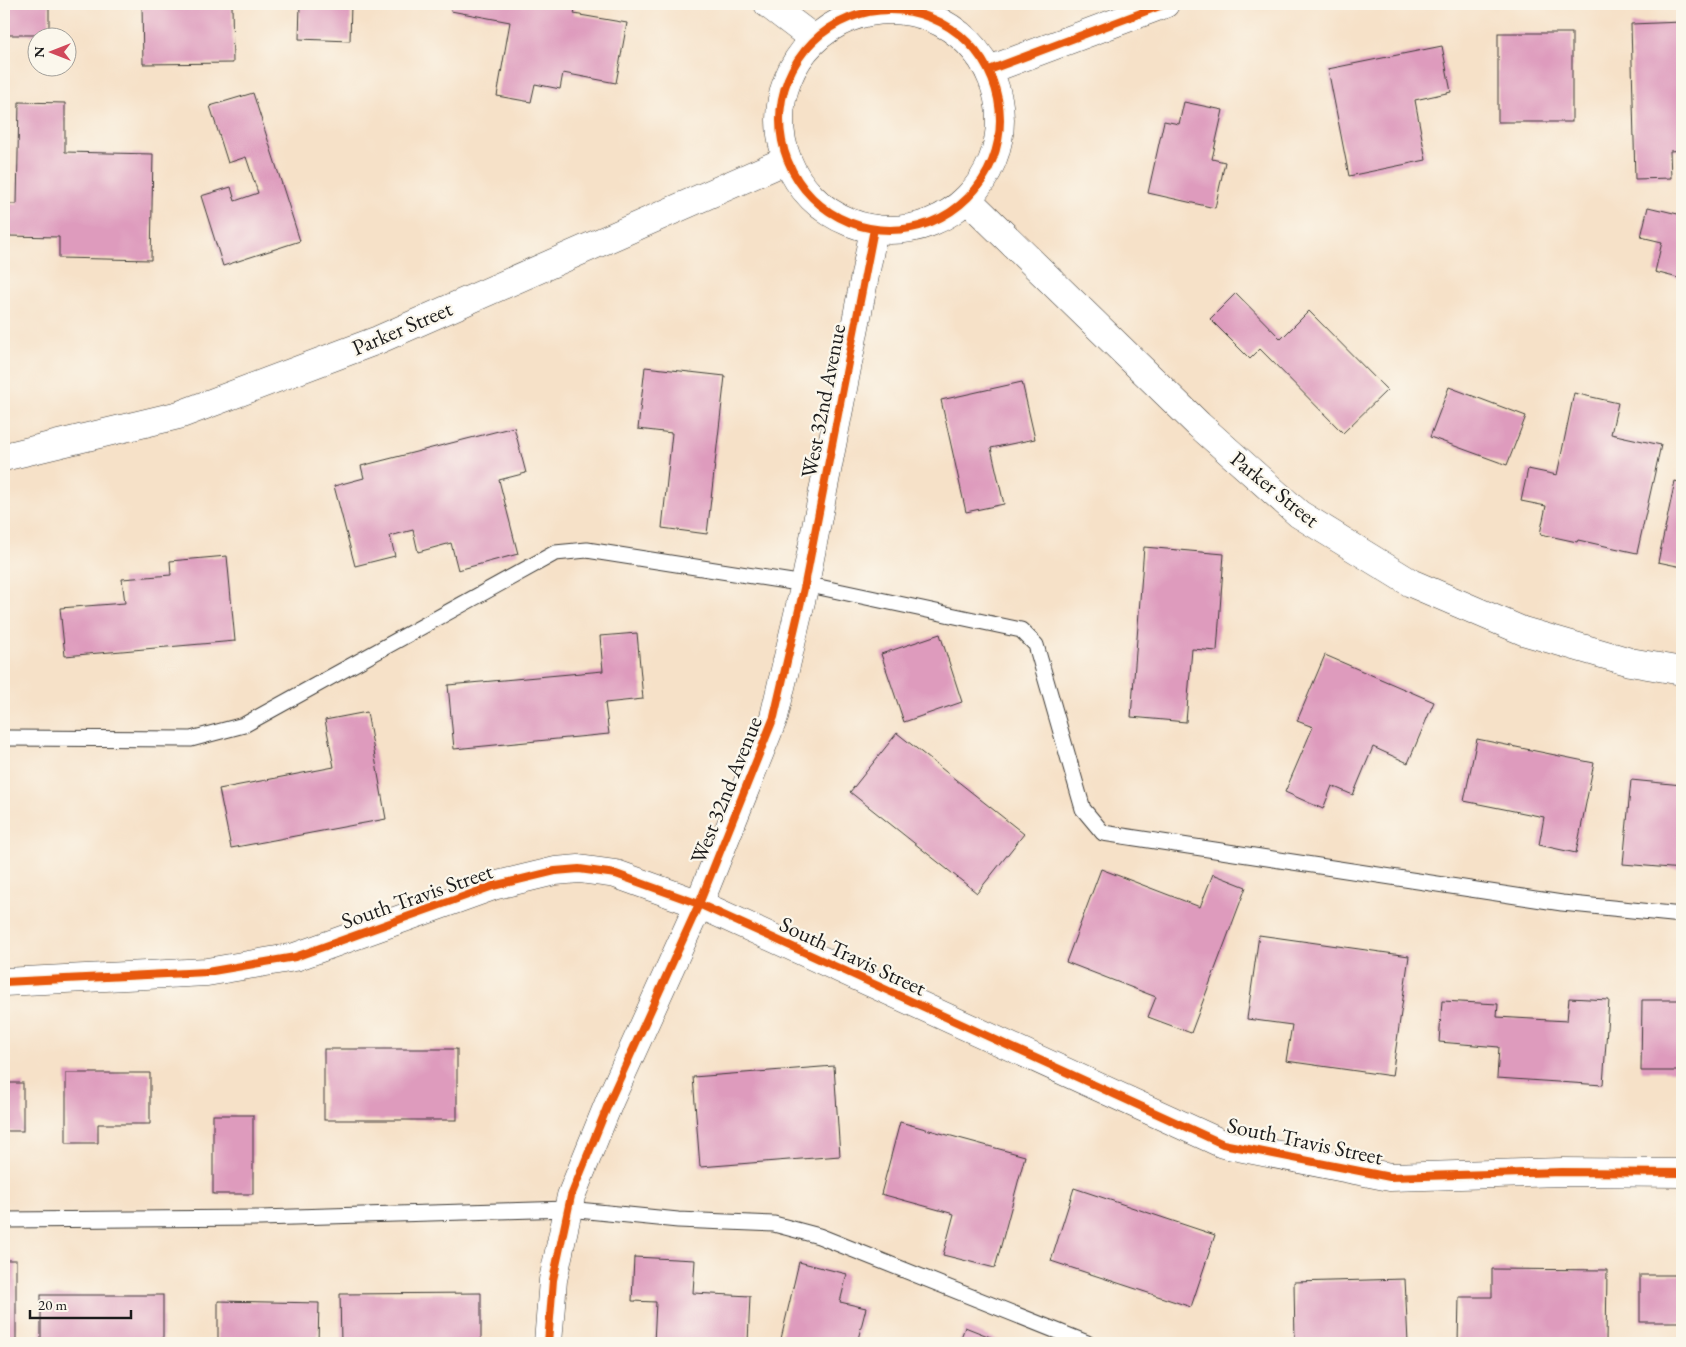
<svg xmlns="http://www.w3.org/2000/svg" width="1686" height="1347" viewBox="0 0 1686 1347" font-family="'EB Garamond',serif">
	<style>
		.building { fill: #de9bbd }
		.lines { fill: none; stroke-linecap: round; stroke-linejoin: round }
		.lane-casing { stroke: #3d3a36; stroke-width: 17 }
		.street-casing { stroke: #3d3a36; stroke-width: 29 }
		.secondary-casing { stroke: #3d3a36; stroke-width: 29 }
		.lane { stroke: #fff; stroke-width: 15 }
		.street { stroke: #fff; stroke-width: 28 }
		.secondary { stroke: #fff; stroke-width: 28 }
		.cycleway-casing { stroke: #fbf7ec; stroke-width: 11 }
		.cycleway { stroke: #e8590c; stroke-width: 8 }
		.labels { text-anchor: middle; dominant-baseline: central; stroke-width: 4.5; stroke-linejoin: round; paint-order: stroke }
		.street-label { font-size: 22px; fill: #1c1c1c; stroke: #fbf7ec }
	</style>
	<rect width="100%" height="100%" fill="#fbf7ec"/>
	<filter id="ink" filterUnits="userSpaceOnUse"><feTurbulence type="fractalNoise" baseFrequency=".02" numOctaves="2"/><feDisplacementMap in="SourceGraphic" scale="10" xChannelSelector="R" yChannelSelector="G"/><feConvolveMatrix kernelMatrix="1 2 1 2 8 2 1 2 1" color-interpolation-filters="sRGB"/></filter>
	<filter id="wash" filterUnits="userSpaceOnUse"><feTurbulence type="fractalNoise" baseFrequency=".0096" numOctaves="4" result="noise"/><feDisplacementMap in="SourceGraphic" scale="20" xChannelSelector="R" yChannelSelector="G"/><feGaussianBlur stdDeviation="1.12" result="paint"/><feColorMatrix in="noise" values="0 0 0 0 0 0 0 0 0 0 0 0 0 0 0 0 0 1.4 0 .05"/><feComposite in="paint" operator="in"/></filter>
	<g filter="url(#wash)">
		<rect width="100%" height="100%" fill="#f6e1c8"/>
		<g id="blocks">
			<!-- building -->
			<g class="building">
				<rect x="7" y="4" width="42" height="31"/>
				<path d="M 142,4 L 232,4 L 233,63 L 143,64 Z"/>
				<path d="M 300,4 L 351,4 L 350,41 L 299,39 Z"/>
				<path d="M 452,4 L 576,4 L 574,14 L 627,23 L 616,83 L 563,73 L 560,89 L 535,84 L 531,102 L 497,96 L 510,22 L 451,11 Z"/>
				<path d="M 1682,22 L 1682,150 L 1670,151 L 1671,178 L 1635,179 L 1631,24 Z"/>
				<rect x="1498" y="33" width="74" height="89"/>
				<path d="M 1442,46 L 1451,92 L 1415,100 L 1426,160 L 1349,176 L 1328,69 Z"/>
				<path d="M 253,93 L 300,241 L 223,266 L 201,196 L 231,187 L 235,201 L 258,193 L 246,157 L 228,163 L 210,106 Z"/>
				<path d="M 19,102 L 65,103 L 65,152 L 153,154 L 151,260 L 59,258 L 59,237 L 8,236 L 9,204 L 17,204 Z"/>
				<path d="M 1184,102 L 1223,110 L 1212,159 L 1225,162 L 1215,208 L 1148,193 L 1164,121 L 1179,124 Z"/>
				<path d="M 1648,207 L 1682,215 L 1682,279 L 1655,272 L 1662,242 L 1641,237 Z"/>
				<path d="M 1236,293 L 1281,339 L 1309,311 L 1387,390 L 1343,433 L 1260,349 L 1250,359 L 1210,319 Z"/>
				<path d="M 645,367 L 725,376 L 707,534 L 662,528 L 672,433 L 638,429 Z"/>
				<path d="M 1022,382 L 1035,439 L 991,448 L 1004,504 L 966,512 L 941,400 Z"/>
				<path d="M 1449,387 L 1526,416 L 1507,465 L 1430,437 Z"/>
				<path d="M 1574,393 L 1618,403 L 1611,434 L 1661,445 L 1637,553 L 1578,540 L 1577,542 L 1540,534 L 1546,506 L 1521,501 L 1528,469 L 1557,475 Z"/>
				<path d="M 514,427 L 526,473 L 499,480 L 518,554 L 458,570 L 451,543 L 418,552 L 413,530 L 390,536 L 395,556 L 355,566 L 334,486 L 364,478 L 361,466 Z"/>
				<path d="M 1675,481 L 1682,483 L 1682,567 L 1658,562 Z"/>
				<path d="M 1144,547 L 1224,554 L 1217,651 L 1192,649 L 1186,722 L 1131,717 Z"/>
				<path d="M 227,556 L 235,641 L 65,656 L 60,608 L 125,603 L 122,579 L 171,575 L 170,561 Z"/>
				<path d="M 637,633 L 643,699 L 605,703 L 609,734 L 454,749 L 448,685 L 603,671 L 600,636 Z"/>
				<path d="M 940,634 L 962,702 L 904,722 L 881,654 Z"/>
				<path d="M 1325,655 L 1434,702 L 1408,763 L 1373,747 L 1353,795 L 1332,786 L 1323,809 L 1285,792 L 1313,727 L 1297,721 Z"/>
				<path d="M 367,712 L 386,819 L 231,848 L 219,789 L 334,767 L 325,720 Z"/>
				<path d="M 897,733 L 1024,834 L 977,893 L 850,792 Z"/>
				<path d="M 1477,739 L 1594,763 L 1576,853 L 1539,845 L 1544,817 L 1464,801 Z"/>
				<path d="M 1631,780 L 1682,785 L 1682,869 L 1623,864 Z"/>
				<path d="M 1101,869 L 1200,907 L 1213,874 L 1246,887 L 1191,1033 L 1148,1017 L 1156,997 L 1066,962 Z"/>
				<path d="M 1259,935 L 1409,956 L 1392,1076 L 1286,1061 L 1292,1025 L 1247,1019 Z"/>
				<path d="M 1569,998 L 1609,1000 L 1603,1085 L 1497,1078 L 1499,1047 L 1439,1042 L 1442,1001 L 1498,1004 L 1497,1017 L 1567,1021 Z"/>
				<path d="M 1642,1000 L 1682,1000 L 1682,1071 L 1641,1071 Z"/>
				<rect x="324" y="1049" width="133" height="71"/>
				<path d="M 834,1066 L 840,1156 L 700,1167 L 693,1077 Z"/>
				<path d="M 66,1073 L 150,1073 L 150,1124 L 98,1124 L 98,1143 L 66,1143 Z"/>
				<rect x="4" y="1083" width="19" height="48"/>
				<rect x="213" y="1115" width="40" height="79"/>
				<path d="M 900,1122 L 1025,1156 L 995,1268 L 943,1255 L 954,1214 L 881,1194 Z"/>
				<path d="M 1074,1188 L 1215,1235 L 1191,1307 L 1051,1261 Z"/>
				<path d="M 634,1257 L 695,1260 L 693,1293 L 750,1296 L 748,1343 L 654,1343 L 656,1302 L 632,1301 Z"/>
				<rect x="4" y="1260" width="12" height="83"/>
				<path d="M 799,1262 L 847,1274 L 840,1302 L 866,1308 L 857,1343 L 780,1343 Z"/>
				<path d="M 1492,1269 L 1607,1270 L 1606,1343 L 1458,1343 L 1459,1297 L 1492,1297 Z"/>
				<rect x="1640" y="1275" width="42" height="47"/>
				<path d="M 1405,1279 L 1408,1343 L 1295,1343 L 1294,1282 Z"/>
				<path d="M 481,1293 L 481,1343 L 341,1343 L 340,1294 Z"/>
				<rect x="41" y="1295" width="122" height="48"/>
				<path d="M 218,1301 L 319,1303 L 318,1343 L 218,1343 Z"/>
				<path d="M 965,1327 L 1003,1342 L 1002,1343 L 959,1343 Z"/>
			</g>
		</g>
	</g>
	<g filter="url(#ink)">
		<use href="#blocks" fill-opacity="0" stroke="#3d3a36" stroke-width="1"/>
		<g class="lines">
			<defs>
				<g id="lane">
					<path d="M 4,738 L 191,739 L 244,725 L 555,553 L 587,550 L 805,584 L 1021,630 L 1036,645 L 1083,809 L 1103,833 L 1562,903 L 1682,915"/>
					<path d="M 4,1220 L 260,1218 L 568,1209 L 678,1220 L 774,1224 L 819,1236 L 1087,1343"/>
				</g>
				<g id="street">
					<path d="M 967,199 L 1199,425 L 1299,514 L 1411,583 L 1523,631 L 1630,662 L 1682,671"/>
					<path d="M 4,457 L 179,415 L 378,340 L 787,160"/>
				</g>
				<g id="secondary">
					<path d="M 768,4 L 814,39"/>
					<circle cx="890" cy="120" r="110"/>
					<path d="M 989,70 L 1165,4"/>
					<path d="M 4,982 L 207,972 L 295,957 L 493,886 L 555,871 L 579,869 L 616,874 L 699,904 L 1223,1144 L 1390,1177 L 1562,1172 L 1682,1173"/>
					<path d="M 548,1343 L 553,1280 L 571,1196 L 610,1100 L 699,904 L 774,717 L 805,584 L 874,229"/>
				</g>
			</defs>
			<!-- lane casing -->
			<use href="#lane" class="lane-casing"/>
			<!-- street casing -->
			<use href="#street" class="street-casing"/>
			<!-- secondary casing -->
			<use href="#secondary" class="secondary-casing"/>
			<!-- lane -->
			<use href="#lane" class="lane"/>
			<!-- street -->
			<use href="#street" class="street"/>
			<!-- secondary -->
			<use href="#secondary" class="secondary"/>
			<defs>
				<g id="cycleway">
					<circle cx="890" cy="120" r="110"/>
					<path d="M 989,70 L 1165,4"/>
					<path d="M 4,982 L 207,972 L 295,957 L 493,886 L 555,871 L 579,869 L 616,874 L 699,904 L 1223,1144 L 1390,1177 L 1562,1172 L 1682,1173"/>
					<path d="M 548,1343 L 553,1280 L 571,1196 L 610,1100 L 699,904 L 774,717 L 805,584 L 874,229"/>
				</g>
			</defs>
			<!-- cycleway casing -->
			<use href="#cycleway" class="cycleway-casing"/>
			<!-- cycleway -->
			<use href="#cycleway" class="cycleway"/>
		</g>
	</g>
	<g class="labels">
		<!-- street labels -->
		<g class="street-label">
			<text transform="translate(402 328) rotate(-23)">Parker Street</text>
			<text transform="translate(823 401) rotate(-79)">West 32nd Avenue</text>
			<text transform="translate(1275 489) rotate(39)">Parker Street</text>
			<text transform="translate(726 790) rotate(-68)">West 32nd Avenue</text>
			<text transform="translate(417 896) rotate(-19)">South Travis Street</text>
			<text transform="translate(853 956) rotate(25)">South Travis Street</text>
			<text transform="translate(1305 1141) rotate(12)">South Travis Street</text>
		</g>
	</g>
	<!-- margin -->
	<rect width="1686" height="1347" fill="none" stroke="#fbf7ec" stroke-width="20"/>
	<!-- north arrow -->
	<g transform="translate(52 52) rotate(270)"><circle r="24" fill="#fbf7ec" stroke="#a29f99"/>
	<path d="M0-4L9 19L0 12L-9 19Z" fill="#d1495b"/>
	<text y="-8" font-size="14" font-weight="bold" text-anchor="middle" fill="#1c1c1c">N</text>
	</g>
	<!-- scale -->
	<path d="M30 1310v8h101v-8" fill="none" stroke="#1c1c1c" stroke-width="2.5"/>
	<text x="38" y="1310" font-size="15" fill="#1c1c1c" stroke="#fbf7ec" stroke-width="4" paint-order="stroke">20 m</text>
</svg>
